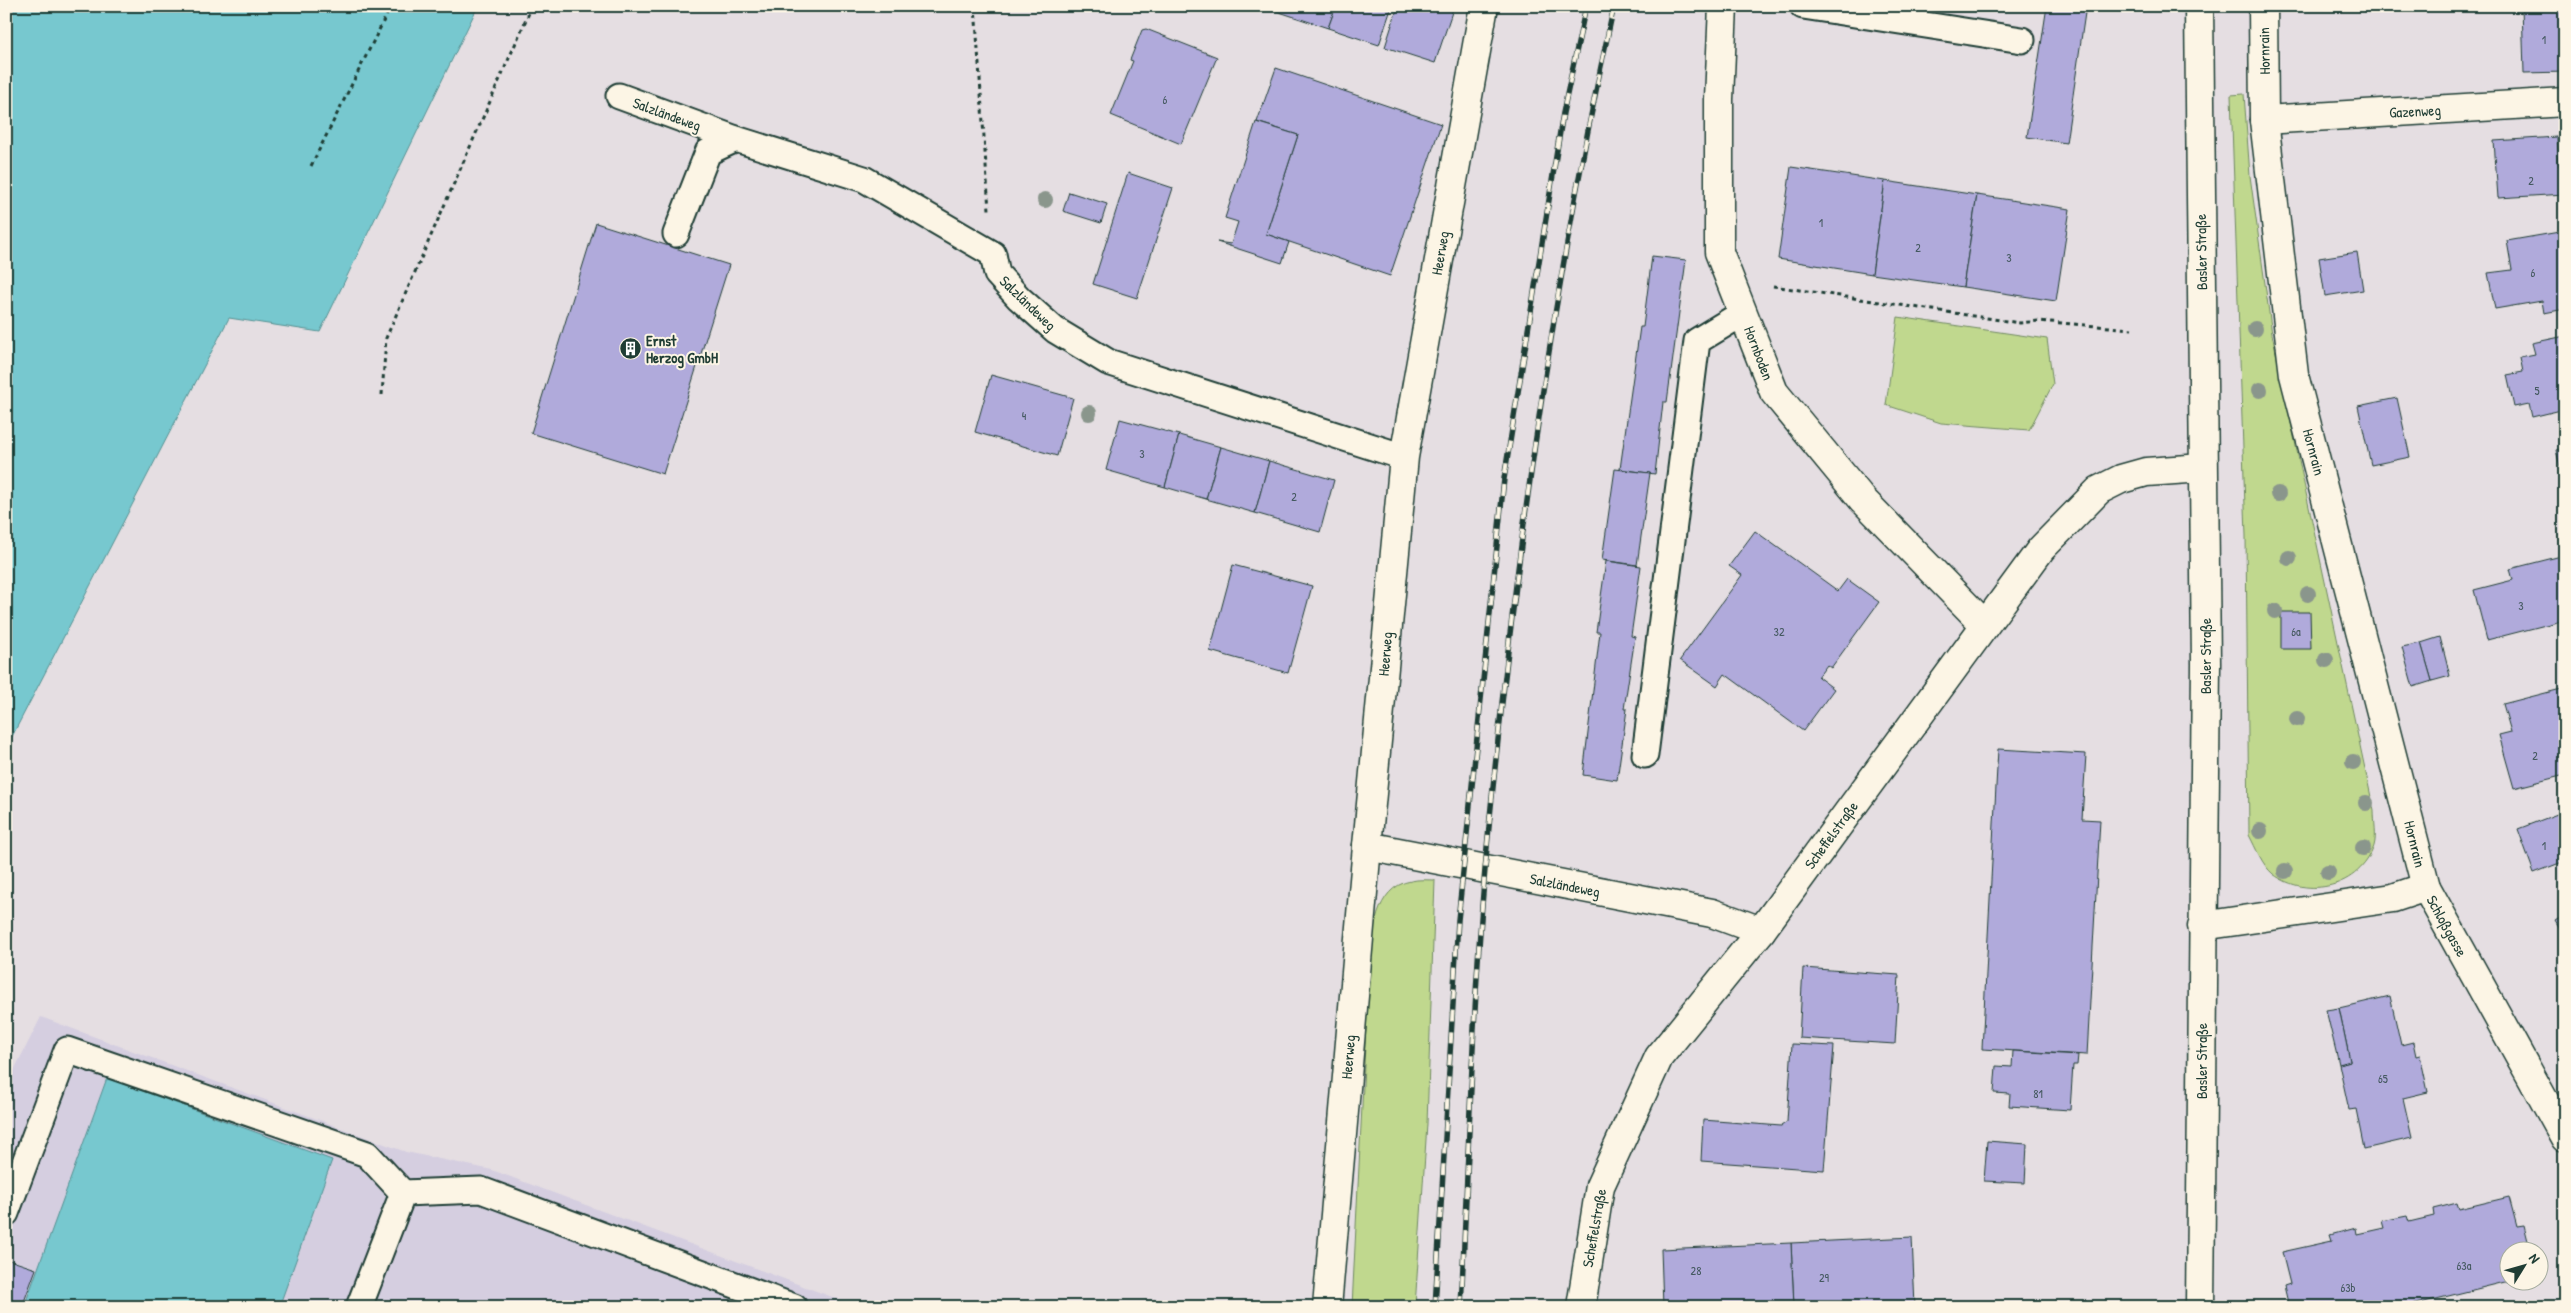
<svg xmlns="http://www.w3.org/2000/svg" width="2571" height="1313" viewBox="0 0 2571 1313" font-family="'Patrick Hand',sans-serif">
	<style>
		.built { fill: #d5cee0 }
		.green { fill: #c0d88e; stroke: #708a61 }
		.water { fill: #77c8cf; stroke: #549091 }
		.building { fill: #b0aadb; stroke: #1f3d34 }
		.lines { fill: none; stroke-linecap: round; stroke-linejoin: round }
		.service-casing { stroke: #1f3d34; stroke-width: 29 }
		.minor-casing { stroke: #1f3d34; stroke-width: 31 }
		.primary-casing { stroke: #1f3d34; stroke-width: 31 }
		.path { stroke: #1f3d34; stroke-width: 3; stroke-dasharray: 4 4; stroke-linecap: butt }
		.service { stroke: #fcf5e5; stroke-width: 25 }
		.minor { stroke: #fcf5e5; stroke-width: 28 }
		.primary { stroke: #fcf5e5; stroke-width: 28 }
		.rail-casing { stroke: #1f3d34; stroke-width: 5.5 }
		.rail { stroke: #fcf5e5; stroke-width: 4; stroke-dasharray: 11; stroke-linecap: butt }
		.tree { fill: #8a968c }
		.labels { text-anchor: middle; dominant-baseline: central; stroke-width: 4; stroke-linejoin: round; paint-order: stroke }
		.number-label { font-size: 12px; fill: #43585e }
		.street-label { font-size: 15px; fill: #1f3d34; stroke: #fcf5e5 }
		.poi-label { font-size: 15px; font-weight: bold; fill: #1f3d34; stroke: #fcf5e5; text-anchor: start }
	</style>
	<rect width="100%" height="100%" fill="#e5dee2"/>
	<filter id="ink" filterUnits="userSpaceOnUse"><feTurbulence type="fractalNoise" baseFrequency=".02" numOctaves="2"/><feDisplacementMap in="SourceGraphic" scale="10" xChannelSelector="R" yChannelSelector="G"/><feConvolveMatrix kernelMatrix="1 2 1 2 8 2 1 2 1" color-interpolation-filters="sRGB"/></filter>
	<g filter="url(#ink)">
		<!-- built -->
		<path class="built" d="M 41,1017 L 406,1152 L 492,1170 L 859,1307 L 6,1307 L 6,1086 Z"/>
		<!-- green -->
		<g class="green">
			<path d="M 2244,94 L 2250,176 L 2272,334 L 2374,811 C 2374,821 2377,836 2374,846 C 2360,887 2308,900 2273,874 C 2262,865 2256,848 2249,835 L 2246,536 L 2231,95 Z"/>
			<path d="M 1898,317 L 2047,339 L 2053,384 L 2029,430 L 1941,423 L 1886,405 Z"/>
			<path d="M 1435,880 L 1427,1124 L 1415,1307 L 1352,1307 L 1369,965 C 1373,936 1374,887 1411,881 C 1419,879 1427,880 1435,880 Z"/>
		</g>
		<!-- water -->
		<g class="water">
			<path d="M 6,6 L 478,6 L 320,332 L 229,318 L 6,748 Z"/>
			<path d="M 107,1078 L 332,1160 L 279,1307 L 24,1307 Z"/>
		</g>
		<!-- building -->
		<g class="building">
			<path d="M 1261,6 L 1336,6 L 1328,28 Z"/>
			<path d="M 1336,6 L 1392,6 L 1379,45 L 1328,28 Z"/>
			<path d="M 1398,6 L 1454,6 L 1435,63 L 1385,47 Z"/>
			<path d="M 2047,6 L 2086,6 L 2066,143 L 2027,137 Z"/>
			<path d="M 2522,6 L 2565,6 L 2565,72 L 2524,73 Z"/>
			<path d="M 1146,29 L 1217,57 L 1181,144 L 1111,115 L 1133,61 L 1130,60 L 1142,30 Z"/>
			<path d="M 1276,68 L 1441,124 L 1390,276 L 1266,234 L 1298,135 L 1257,122 Z"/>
			<path d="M 1256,122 L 1298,135 L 1266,234 L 1289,242 L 1282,263 L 1217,242 L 1231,244 L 1238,222 L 1225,218 Z"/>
			<path d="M 2557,137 L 2559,166 L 2565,166 L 2565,194 L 2498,198 L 2494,141 Z"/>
			<path d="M 1791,167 L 1885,181 L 1872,274 L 1778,259 Z"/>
			<path d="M 1128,173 L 1173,188 L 1137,298 L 1093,284 Z"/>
			<path d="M 1885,181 L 1977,195 L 1963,287 L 1872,274 Z"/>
			<path d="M 1069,192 L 1107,204 L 1101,223 L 1063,211 Z"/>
			<path d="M 1977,195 L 2070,209 L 2056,301 L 1963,287 Z"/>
			<path d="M 596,223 L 729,265 L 663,474 L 531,433 Z"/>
			<path d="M 2565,231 L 2565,309 L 2544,313 L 2542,301 L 2495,309 L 2488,273 L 2512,270 L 2507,241 Z"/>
			<path d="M 2357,252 L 2363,290 L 2325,296 L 2319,258 Z"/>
			<path d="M 1652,256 L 1686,260 L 1667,402 L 1663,402 L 1655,474 L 1620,469 L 1640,327 L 1643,327 Z"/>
			<path d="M 2565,336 L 2565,409 L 2532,417 L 2529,404 L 2514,407 L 2507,375 L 2523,372 L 2520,357 L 2535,354 L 2532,343 Z"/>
			<path d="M 991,375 L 1073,398 L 1057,456 L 975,432 Z"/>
			<path d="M 2397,398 L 2410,457 L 2371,465 L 2358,406 Z"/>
			<path d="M 1120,419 L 1179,435 L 1165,487 L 1106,470 Z"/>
			<path d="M 1179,435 L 1221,447 L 1206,499 L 1165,487 Z"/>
			<path d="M 1221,447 L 1269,461 L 1255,513 L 1206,499 Z"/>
			<path d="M 2565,448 L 2565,488 L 2556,450 Z"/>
			<path d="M 1269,461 L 1334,480 L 1320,532 L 1255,513 Z"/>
			<path d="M 1615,469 L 1650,473 L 1637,565 L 1602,560 Z"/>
			<path d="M 1755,531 L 1838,591 L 1847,579 L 1879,602 L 1831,668 L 1827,665 L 1818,677 L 1834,689 L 1803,731 L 1725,674 L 1717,686 L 1680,660 L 1742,575 L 1729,566 Z"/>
			<path d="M 2565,555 L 2565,620 L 2487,640 L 2474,590 L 2513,580 L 2510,569 Z"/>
			<path d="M 1606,561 L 1641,566 L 1631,636 L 1635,637 L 1624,709 L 1627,709 L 1617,780 L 1583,775 L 1600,632 L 1596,632 Z"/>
			<path d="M 1233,565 L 1312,586 L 1288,673 L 1210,651 Z"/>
			<path d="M 2281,612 L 2310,612 L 2311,649 L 2281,649 Z"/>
			<path d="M 2440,637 L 2450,676 L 2432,681 L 2421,643 Z"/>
			<path d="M 2421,643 L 2432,681 L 2413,687 L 2402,647 Z"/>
			<path d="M 2565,688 L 2565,775 L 2514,788 L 2499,735 L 2511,732 L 2503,704 Z"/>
			<path d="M 1998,749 L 2086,754 L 2082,819 L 2100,820 L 2087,1055 L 1982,1049 Z"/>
			<path d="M 2565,811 L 2565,861 L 2534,873 L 2518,829 Z"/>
			<path d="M 2565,915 L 2565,938 L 2555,921 Z"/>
			<path d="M 1803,968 L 1899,975 L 1895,1044 L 1799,1038 Z"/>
			<path d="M 2390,996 L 2401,1045 L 2413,1042 L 2416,1056 L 2420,1055 L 2428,1092 L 2403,1098 L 2412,1138 L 2364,1149 L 2356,1109 L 2349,1110 L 2339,1064 L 2350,1061 L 2339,1008 Z"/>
			<path d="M 2339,1008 L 2350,1061 L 2339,1064 L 2326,1010 Z"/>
			<path d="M 1792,1044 L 1834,1046 L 1824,1170 L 1701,1161 L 1703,1120 L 1781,1126 L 1787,1122 Z"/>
			<path d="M 2013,1051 L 2078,1055 L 2077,1065 L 2073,1065 L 2070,1110 L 2009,1106 L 2010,1094 L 1994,1093 L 1996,1066 L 2012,1067 Z"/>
			<path d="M 1987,1141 L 2027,1144 L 2025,1183 L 1984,1181 Z"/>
			<path d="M 2509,1197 L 2517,1227 L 2524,1226 L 2530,1250 L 2508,1250 L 2508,1280 L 2513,1280 L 2404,1307 L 2289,1307 L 2284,1286 L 2290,1284 L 2282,1252 L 2332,1241 L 2330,1235 L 2356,1228 L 2357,1234 L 2384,1228 L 2382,1221 L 2407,1216 L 2409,1222 L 2434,1216 L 2433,1209 L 2457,1203 L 2459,1209 Z"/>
			<path d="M 1912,1237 L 1915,1307 L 1794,1307 L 1791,1243 Z"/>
			<path d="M 1791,1243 L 1794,1307 L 1663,1307 L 1661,1249 Z"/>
			<path d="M 6,1259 L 36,1269 L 22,1307 L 6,1307 Z"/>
		</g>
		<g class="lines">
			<defs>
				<g id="service">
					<path d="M 1803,6 L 2022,40"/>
					<path d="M 619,96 L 736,139 L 864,179 L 993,254 L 997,274 L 1019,298 L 1055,330 L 1108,362 L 1404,457"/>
					<path d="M 676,234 L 708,152 L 736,139"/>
					<path d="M 1645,755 L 1697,341 L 1743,313"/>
					<path d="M 6,1213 L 67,1050 L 367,1154 L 403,1193 L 481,1190 L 794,1307"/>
					<path d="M 359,1307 L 403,1193"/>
				</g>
				<g id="minor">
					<path d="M 1723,6 L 1719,99 L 1719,252 L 1774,392 L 1863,500 L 1984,624"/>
					<path d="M 2263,6 L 2264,120 L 2294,375 L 2426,887"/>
					<path d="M 2264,120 L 2565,102"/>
					<path d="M 1367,846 L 1712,913 L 1761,931"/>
					<path d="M 2202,926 L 2393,898 L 2426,887 L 2565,1138"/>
					<path d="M 1327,1307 L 1367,846 L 1404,457 L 1484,6"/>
					<path d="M 1581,1307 L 1600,1186 L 1659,1057 L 1761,931 L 2041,549 L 2099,490 L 2121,479 L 2146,472 L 2203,468"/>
				</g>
				<path id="primary" d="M 2199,6 L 2206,664 L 2200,1307"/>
			</defs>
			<!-- service casing -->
			<use href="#service" class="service-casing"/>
			<!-- minor casing -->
			<use href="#minor" class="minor-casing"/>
			<!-- primary casing -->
			<use href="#primary" class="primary-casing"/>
			<!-- path -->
			<g class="path">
				<path d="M 975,6 L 989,210"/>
				<path d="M 311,166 L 391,6"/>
				<path d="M 1773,286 L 2020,323 L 2038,321 L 2132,329"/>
				<path d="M 382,395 L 386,338 L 532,6"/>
			</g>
			<!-- service -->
			<use href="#service" class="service"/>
			<!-- minor -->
			<use href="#minor" class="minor"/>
			<!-- primary -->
			<use href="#primary" class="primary"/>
			<defs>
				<g id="rail">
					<path d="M 1435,1307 L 1458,920 L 1504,479 L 1563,113 L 1586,6"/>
					<path d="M 1461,1307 C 1469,1147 1473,986 1489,827 C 1516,552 1554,276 1614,6"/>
				</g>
			</defs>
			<!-- rail casing -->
			<use href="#rail" class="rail-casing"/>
			<!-- rail -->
			<use href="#rail" class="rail"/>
		</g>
		<!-- trees -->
		<g class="tree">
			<circle cx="1045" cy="200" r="8"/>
			<circle cx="2255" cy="329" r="8"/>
			<circle cx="2260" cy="390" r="8"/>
			<circle cx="1089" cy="413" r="8"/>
			<circle cx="2278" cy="494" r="8"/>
			<circle cx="2289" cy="558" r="8"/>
			<circle cx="2308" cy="594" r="8"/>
			<circle cx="2275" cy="611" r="8"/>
			<circle cx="2326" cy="660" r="8"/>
			<circle cx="2297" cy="719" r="8"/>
			<circle cx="2353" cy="762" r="8"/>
			<circle cx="2366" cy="803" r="8"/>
			<circle cx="2260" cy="831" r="8"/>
			<circle cx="2363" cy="848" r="8"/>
			<circle cx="2285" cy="871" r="8"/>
			<circle cx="2328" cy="872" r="8"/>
		</g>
	</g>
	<!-- icons -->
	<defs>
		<symbol id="building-disc" viewBox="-11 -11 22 22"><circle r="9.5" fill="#1f3d34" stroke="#fcf5e5"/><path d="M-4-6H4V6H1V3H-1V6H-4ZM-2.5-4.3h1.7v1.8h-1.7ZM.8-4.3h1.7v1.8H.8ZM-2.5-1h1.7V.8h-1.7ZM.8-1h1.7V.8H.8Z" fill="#fff"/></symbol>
	</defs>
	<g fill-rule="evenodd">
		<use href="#building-disc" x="618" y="336" width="25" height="25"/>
	</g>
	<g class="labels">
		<!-- number labels -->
		<g class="number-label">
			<text x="2544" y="39">1</text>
			<text x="1165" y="99">6</text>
			<text x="2531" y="180">2</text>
			<text x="1821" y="222">1</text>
			<text x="1918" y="247">2</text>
			<text x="2009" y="257">3</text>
			<text x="2533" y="272">6</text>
			<text x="2537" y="390">5</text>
			<text x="1024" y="415">4</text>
			<text x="1142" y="453">3</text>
			<text x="1294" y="496">2</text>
			<text x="2521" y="605">3</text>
			<text x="1779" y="631">32</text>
			<text x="2296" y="631">6a</text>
			<text x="2535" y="755">2</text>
			<text x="2544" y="845">1</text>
			<text x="2383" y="1078">65</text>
			<text x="2038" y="1093">81</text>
			<text x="2464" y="1265">63a</text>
			<text x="1696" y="1270">28</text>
			<text x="1824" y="1277">29</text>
			<text x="2348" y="1287">63b</text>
		</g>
		<!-- street labels -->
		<g class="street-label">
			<text transform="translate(2264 51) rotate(-91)">Hornrain</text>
			<text transform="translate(2415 111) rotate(-3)">Gazenweg</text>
			<text transform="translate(667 114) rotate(20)">Salzländeweg</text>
			<text transform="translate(2201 252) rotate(-91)">Basler Straße</text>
			<text transform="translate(1440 253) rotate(-80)">Heerweg</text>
			<text transform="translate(1028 303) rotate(44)">Salzländeweg</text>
			<text transform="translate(1759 353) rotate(69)">Hornboden</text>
			<text transform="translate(2314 452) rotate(75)">Hornrain</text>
			<text transform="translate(1385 654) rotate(-85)">Heerweg</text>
			<text transform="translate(2205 656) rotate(-90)">Basler Straße</text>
			<text transform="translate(1831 835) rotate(-54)">Scheffelstraße</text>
			<text transform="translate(2415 844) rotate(76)">Hornrain</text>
			<text transform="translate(1565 885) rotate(11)">Salzländeweg</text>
			<text transform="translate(2447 926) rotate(61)">Schloßgasse</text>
			<text transform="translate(1348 1057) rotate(-85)">Heerweg</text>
			<text transform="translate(2201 1061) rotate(-90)">Basler Straße</text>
			<text transform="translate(1594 1228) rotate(-80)">Scheffelstraße</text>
		</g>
		<!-- poi labels -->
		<g class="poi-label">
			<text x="646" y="340">Ernst<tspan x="646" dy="17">Herzog GmbH</tspan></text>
		</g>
	</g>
	<!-- margin -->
	<rect width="2571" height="1313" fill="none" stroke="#fcf5e5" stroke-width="25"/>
	<rect x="12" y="12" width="2546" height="1288" fill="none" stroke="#1f3d34" stroke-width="2" filter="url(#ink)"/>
	<!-- north arrow -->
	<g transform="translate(2524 1266) rotate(53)"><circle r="24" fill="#fcf5e5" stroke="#a4ab9e"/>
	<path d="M0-4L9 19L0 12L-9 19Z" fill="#1f3d34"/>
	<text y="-8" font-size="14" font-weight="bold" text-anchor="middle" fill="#1f3d34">N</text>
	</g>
</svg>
